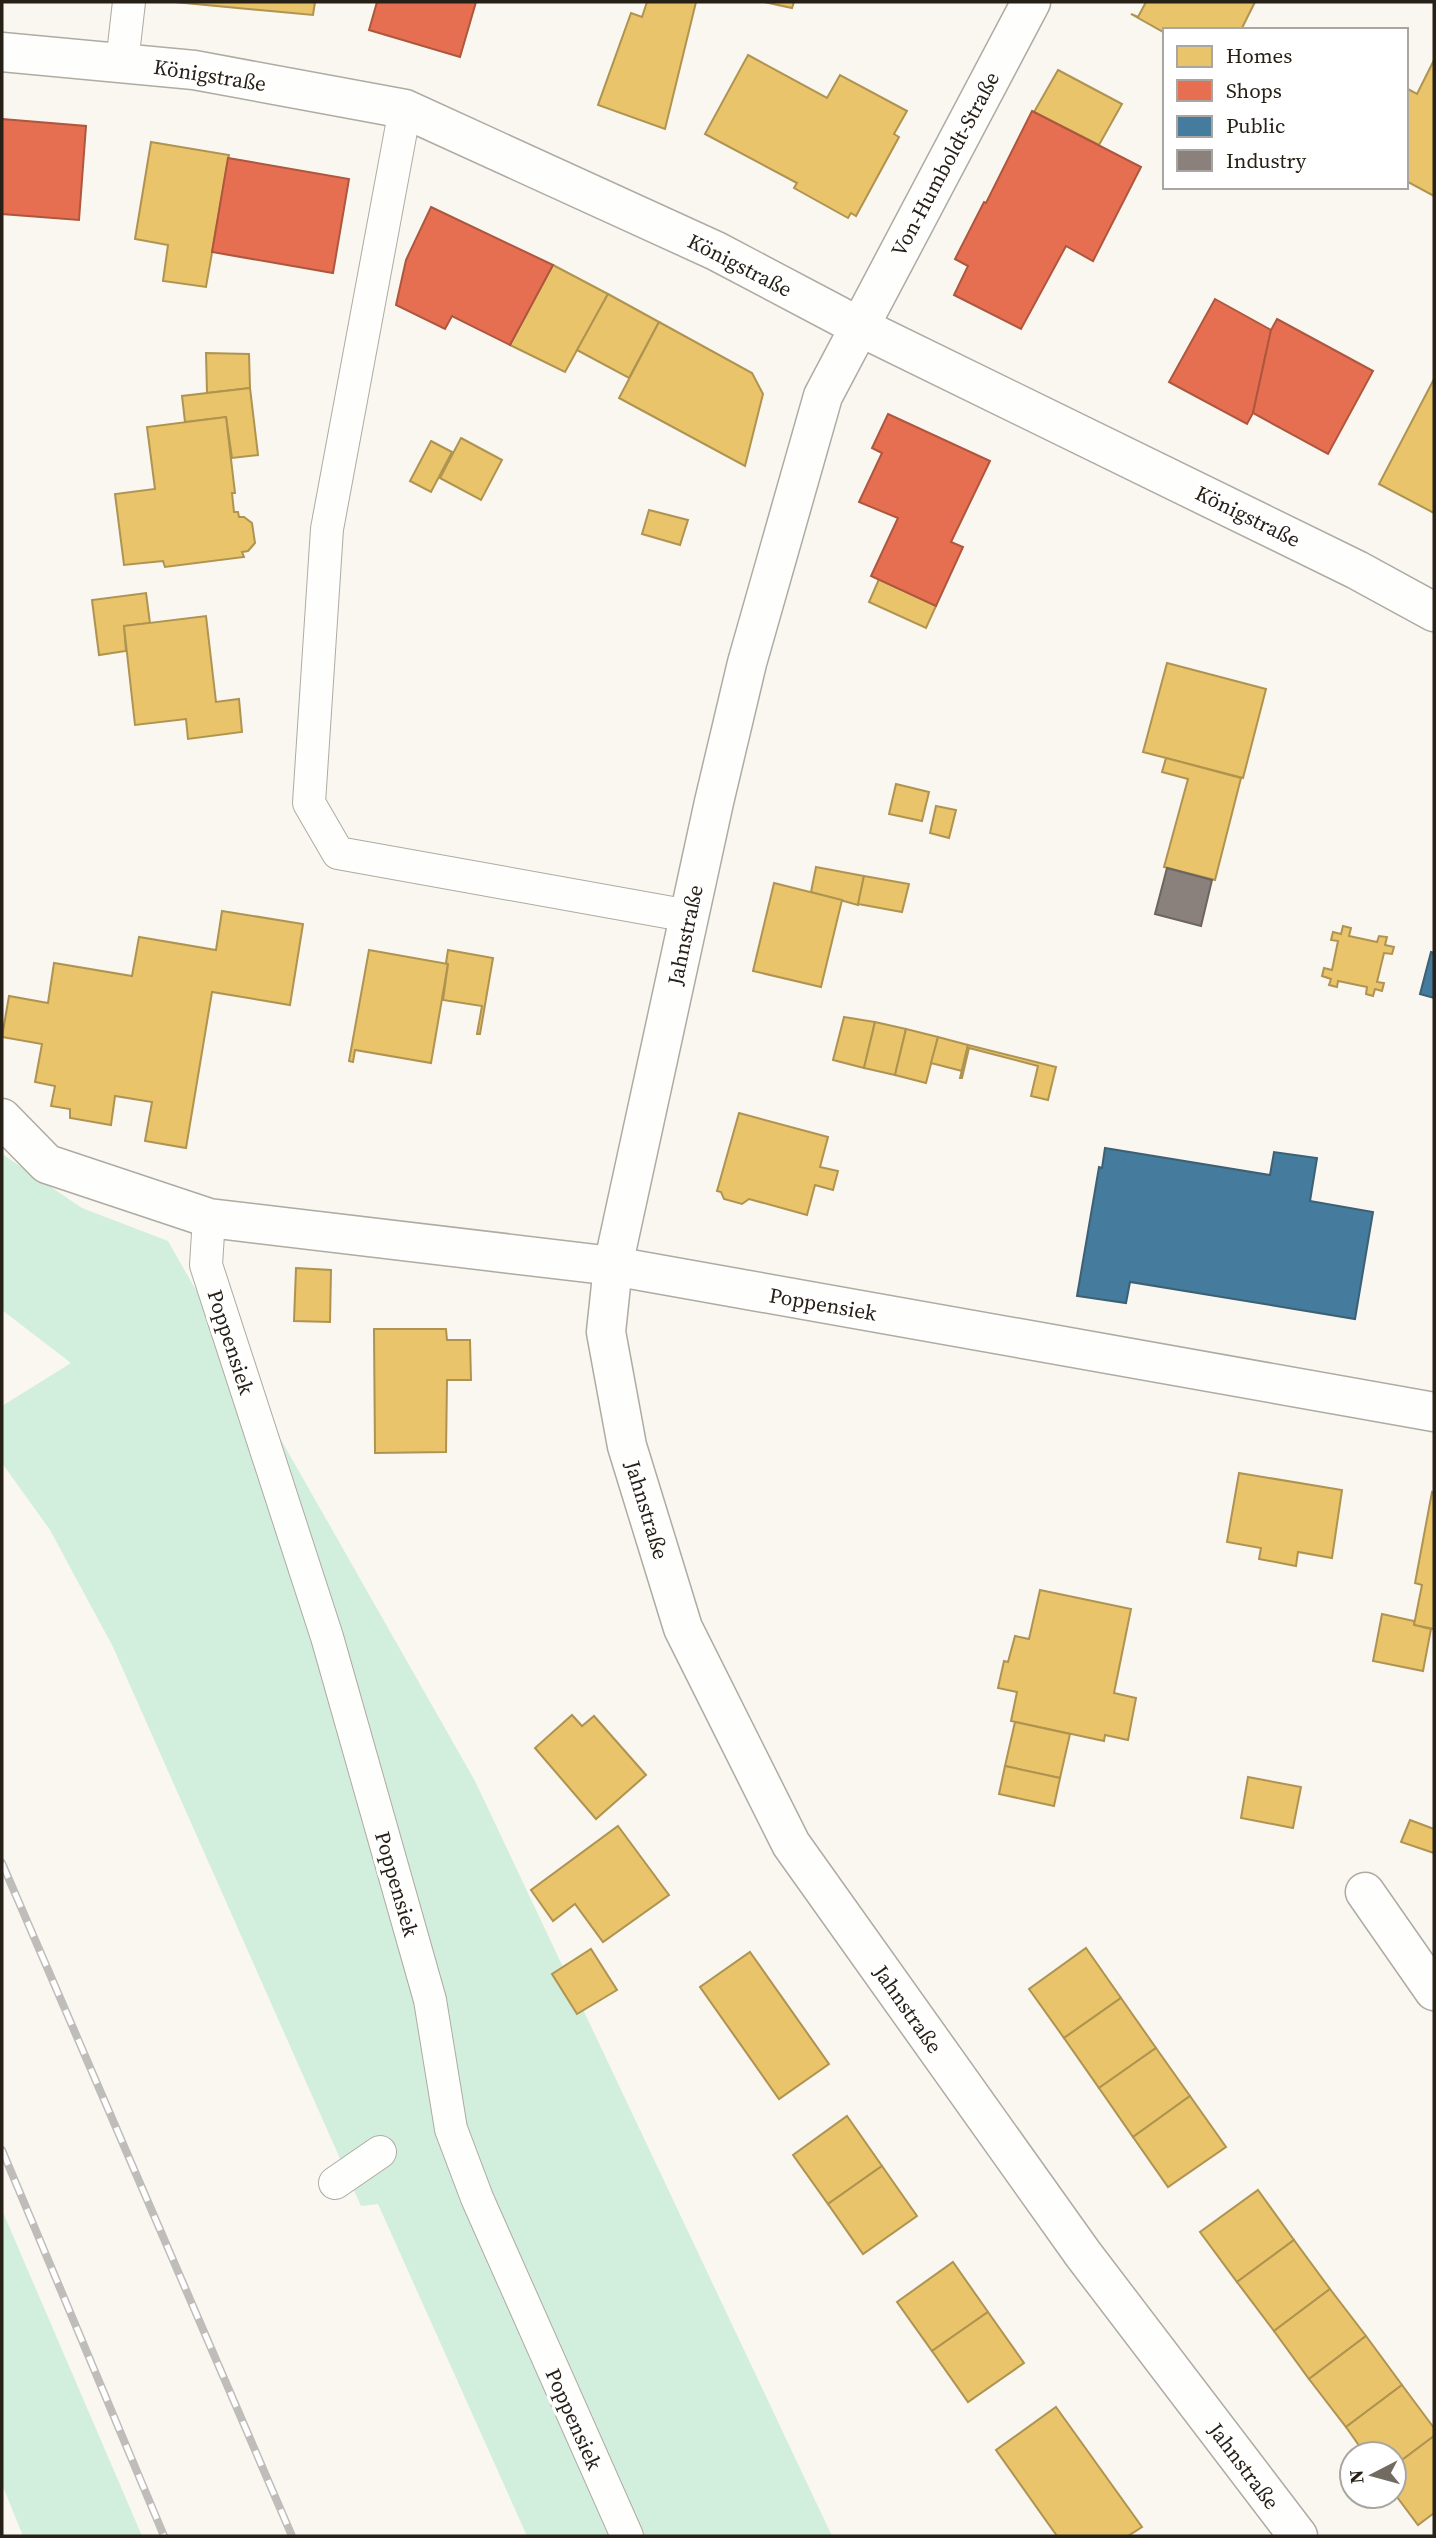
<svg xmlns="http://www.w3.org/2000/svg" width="1436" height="2538" viewBox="0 0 1436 2538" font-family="'Source Serif 4',serif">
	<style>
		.green { fill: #d2efdd }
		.homes { fill: #e9c46a; stroke: #af9351; stroke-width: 2 }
		.shops { fill: #e76f51; stroke: #ad573f; stroke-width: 2 }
		.public { fill: #457b9d; stroke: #3c6074; stroke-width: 2 }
		.industry { fill: #8a817c; stroke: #6c645d; stroke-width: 2 }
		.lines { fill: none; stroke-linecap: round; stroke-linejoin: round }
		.service-casing { stroke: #afaaa2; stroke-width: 34 }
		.minor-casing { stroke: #afaaa2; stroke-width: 41 }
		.secondary-casing { stroke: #afaaa2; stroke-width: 41 }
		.service { stroke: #fefefd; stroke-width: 32 }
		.minor { stroke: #fefefd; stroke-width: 38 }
		.secondary { stroke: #fefefd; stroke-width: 38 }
		.rail-casing { stroke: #bebdba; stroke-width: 8 }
		.rail { stroke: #fff; stroke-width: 5; stroke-dasharray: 16; stroke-linecap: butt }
		.labels { text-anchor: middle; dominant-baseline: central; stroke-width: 7; stroke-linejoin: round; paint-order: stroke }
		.street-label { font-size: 21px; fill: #272016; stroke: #fff }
	</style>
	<rect width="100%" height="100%" fill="#faf6f0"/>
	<!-- green -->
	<g class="green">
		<path d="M 2,1154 L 82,1208 L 168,1241 L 475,1781 L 832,2536 L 527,2536 L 378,2204 L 361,2206 L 113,1647 L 50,1530 L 2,1463 L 2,1406 L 71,1363 L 2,1310 Z"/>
		<path d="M 2,2210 L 142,2536 L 23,2536 L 2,2484 Z"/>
	</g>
	<!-- homes -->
	<g class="homes">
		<path d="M 174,2 L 315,2 L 313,15 Z"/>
		<path d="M 647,2 L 696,2 L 665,129 L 598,105 L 631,13 L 642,17 Z"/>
		<path d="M 764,2 L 794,2 L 792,8 Z"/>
		<path d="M 1146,2 L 1255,2 L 1241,30 L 1165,30 L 1165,33 L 1131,14 L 1138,17 Z"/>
		<path d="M 748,55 L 827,98 L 840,75 L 907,111 L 894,134 L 899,137 L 856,216 L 851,213 L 848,218 L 794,188 L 797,183 L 705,134 Z"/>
		<path d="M 1434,60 L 1434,196 L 1406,181 L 1406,88 L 1417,94 Z"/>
		<path d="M 1058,70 L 1122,104 L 1099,145 L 1034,112 Z"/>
		<path d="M 151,142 L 229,155 L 206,287 L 163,281 L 168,245 L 135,239 Z"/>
		<path d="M 553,265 L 608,294 L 565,372 L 510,345 Z"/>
		<path d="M 608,294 L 659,322 L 629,378 L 577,350 Z"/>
		<path d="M 659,322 L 752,373 L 763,394 L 745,466 L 619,398 Z"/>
		<path d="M 206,353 L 249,354 L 250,388 L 207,393 Z"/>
		<path d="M 1434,379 L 1434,513 L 1379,484 Z"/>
		<path d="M 250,388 L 258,455 L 232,458 L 226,417 L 185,422 L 182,396 Z"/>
		<path d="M 226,417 L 235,493 L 232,493 L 234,512 L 238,512 L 239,517 L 244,517 L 252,523 L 255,543 L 248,551 L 242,552 L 244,557 L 165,567 L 163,561 L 124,565 L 115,494 L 155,489 L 147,427 Z"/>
		<path d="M 461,438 L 502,460 L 481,500 L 440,478 Z"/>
		<path d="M 431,441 L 452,452 L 431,492 L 410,481 Z"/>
		<path d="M 649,510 L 688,520 L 680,545 L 642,534 Z"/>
		<path d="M 879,579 L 936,606 L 926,628 L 869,602 Z"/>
		<path d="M 146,593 L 150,623 L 124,626 L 126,651 L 99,655 L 92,600 Z"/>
		<path d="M 206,616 L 216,702 L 239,699 L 242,732 L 188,739 L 186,719 L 135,725 L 124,626 Z"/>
		<path d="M 1167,663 L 1266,689 L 1243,778 L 1143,752 Z"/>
		<path d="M 1166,758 L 1241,778 L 1215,880 L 1164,867 L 1188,779 L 1162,772 Z"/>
		<path d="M 896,784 L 929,792 L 922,821 L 889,814 Z"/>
		<path d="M 936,806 L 956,810 L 949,838 L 930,833 Z"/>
		<path d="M 816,867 L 864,876 L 858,905 L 811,892 Z"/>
		<path d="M 864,876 L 909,884 L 902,912 L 858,904 Z"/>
		<path d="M 774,883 L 842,900 L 821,987 L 753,971 Z"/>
		<path d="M 222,911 L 303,924 L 290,1005 L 212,992 L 186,1148 L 145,1141 L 152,1102 L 115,1096 L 111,1125 L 70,1118 L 70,1109 L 51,1106 L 55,1086 L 35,1082 L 42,1044 L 2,1037 L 9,996 L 48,1003 L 54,963 L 132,976 L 139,937 L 216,950 Z"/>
		<path d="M 1343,926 L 1351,928 L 1349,936 L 1377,942 L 1379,936 L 1387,937 L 1385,945 L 1394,947 L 1392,954 L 1384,953 L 1377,982 L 1384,983 L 1382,991 L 1375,989 L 1373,996 L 1366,994 L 1367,987 L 1338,981 L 1337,987 L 1329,985 L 1331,979 L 1322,976 L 1324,968 L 1332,970 L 1338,941 L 1331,940 L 1333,932 L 1341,934 Z"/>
		<path d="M 369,950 L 448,964 L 431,1063 L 355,1050 L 353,1062 L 349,1061 Z"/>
		<path d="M 448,950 L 493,958 L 480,1034 L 477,1034 L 482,1006 L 443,1000 L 448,964 L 446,963 Z"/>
		<path d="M 844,1017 L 875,1022 L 864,1068 L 833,1060 Z"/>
		<path d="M 875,1022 L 906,1029 L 895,1075 L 864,1068 Z"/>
		<path d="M 906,1029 L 938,1037 L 926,1083 L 895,1075 Z"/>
		<path d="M 938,1037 L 968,1045 L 962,1071 L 931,1063 Z"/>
		<path d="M 968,1045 L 1056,1067 L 1048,1100 L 1031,1096 L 1038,1066 L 969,1048 L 962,1078 L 960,1078 Z"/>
		<path d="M 739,1113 L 828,1137 L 820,1167 L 838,1171 L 833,1190 L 815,1185 L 807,1215 L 749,1199 L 742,1204 L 724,1199 L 721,1192 L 717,1191 Z"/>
		<path d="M 296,1268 L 331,1270 L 330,1322 L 294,1321 Z"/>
		<path d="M 374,1329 L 446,1329 L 447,1340 L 470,1340 L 471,1380 L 447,1380 L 446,1452 L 375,1453 Z"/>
		<path d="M 1239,1473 L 1342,1490 L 1332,1558 L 1298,1552 L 1296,1566 L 1259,1559 L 1261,1548 L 1227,1542 Z"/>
		<path d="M 1432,1492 L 1434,1493 L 1434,1629 L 1414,1625 L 1422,1585 L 1415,1583 Z"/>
		<path d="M 1040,1590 L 1131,1609 L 1114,1693 L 1136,1698 L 1128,1740 L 1105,1735 L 1104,1741 L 1011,1721 L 1017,1692 L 998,1688 L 1004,1661 L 1008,1662 L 1015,1636 L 1029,1639 Z"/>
		<path d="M 1382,1614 L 1414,1621 L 1414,1625 L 1431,1629 L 1423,1671 L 1373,1661 Z"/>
		<path d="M 572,1715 L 582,1726 L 594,1716 L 646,1775 L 596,1819 L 535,1748 Z"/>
		<path d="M 1015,1722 L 1070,1734 L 1060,1778 L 1005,1766 Z"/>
		<path d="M 1005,1766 L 1060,1778 L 1054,1806 L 999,1794 Z"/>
		<path d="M 1248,1777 L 1301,1787 L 1293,1828 L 1241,1818 Z"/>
		<path d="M 1410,1820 L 1434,1829 L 1434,1853 L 1401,1842 Z"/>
		<path d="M 618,1826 L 669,1895 L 603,1942 L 575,1904 L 553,1921 L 531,1890 Z"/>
		<path d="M 1086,1948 L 1121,1998 L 1064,2038 L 1029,1989 Z"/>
		<path d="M 591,1949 L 617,1990 L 577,2014 L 552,1974 Z"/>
		<path d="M 750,1952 L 829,2064 L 779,2099 L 700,1987 Z"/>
		<path d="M 1121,1998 L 1156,2048 L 1099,2088 L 1064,2038 Z"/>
		<path d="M 1156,2048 L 1190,2096 L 1133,2137 L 1099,2088 Z"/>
		<path d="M 1190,2096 L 1226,2147 L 1168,2187 L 1133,2137 Z"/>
		<path d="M 847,2116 L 882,2166 L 828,2204 L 793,2155 Z"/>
		<path d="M 882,2166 L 917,2216 L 863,2254 L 828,2204 Z"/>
		<path d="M 1258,2190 L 1294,2240 L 1237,2282 L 1200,2232 Z"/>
		<path d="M 1294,2240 L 1330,2289 L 1274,2331 L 1237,2282 Z"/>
		<path d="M 953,2262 L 988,2312 L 932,2351 L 897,2302 Z"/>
		<path d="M 1330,2289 L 1366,2336 L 1309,2379 L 1274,2331 Z"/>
		<path d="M 988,2312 L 1024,2363 L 968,2402 L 932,2351 Z"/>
		<path d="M 1366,2336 L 1402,2385 L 1346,2427 L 1309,2379 Z"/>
		<path d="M 1402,2385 L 1434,2428 L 1434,2436 L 1394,2466 L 1394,2454 L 1365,2454 L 1346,2427 Z"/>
		<path d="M 1056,2407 L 1142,2527 L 1128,2536 L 1057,2536 L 996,2450 Z"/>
		<path d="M 1434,2436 L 1434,2513 L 1418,2525 L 1394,2493 L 1394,2466 Z"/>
	</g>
	<!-- shops -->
	<g class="shops">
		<path d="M 377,2 L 476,2 L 460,57 L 369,30 Z"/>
		<path d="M 1032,111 L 1141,167 L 1093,261 L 1066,246 L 1021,329 L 954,295 L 968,266 L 955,259 L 984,202 L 986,203 Z"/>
		<path d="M 2,119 L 86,126 L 79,220 L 2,214 Z"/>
		<path d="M 228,158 L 349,179 L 333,273 L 212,252 Z"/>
		<path d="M 431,207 L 553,265 L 510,345 L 452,316 L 445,329 L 396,305 L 406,260 Z"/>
		<path d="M 1215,299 L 1271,330 L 1253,413 L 1247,424 L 1169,382 Z"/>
		<path d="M 1277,319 L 1373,371 L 1328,454 L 1253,413 L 1271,330 Z"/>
		<path d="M 888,414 L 990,461 L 951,542 L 963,547 L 936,606 L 871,576 L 898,518 L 859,502 L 882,453 L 872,448 Z"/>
	</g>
	<!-- public -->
	<g class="public">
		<path d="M 1431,952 L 1434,953 L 1434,998 L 1420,994 Z"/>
		<path d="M 1105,1148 L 1270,1175 L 1274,1152 L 1317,1158 L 1310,1201 L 1373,1212 L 1355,1319 L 1130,1282 L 1126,1303 L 1077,1296 L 1099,1167 L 1102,1168 Z"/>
	</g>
	<!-- industry -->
	<path class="industry" d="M 1167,868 L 1212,880 L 1201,926 L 1155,914 Z"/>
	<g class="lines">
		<defs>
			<g id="service">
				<path d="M 122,63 L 129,2"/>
				<path d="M 405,109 L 327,529 L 309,803 L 338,853 L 689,916"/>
				<path d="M 209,1218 L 206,1265 L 327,1637 L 430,2000 L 451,2129 L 477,2198 L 627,2536"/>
				<path d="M 335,2183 L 380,2152"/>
			</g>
			<g id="minor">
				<path d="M 1031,2 L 823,396 L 747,663 L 714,802 L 613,1266 L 606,1332 L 627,1446 L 683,1628 L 791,1844 L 1083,2254 L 1298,2536"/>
				<path d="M 2,1118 L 47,1164 L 209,1218 L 613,1266 L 1434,1412"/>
				<path d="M 1365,1892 L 1434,1991"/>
			</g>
			<path id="secondary" d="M 2,52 L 194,70 L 405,109 L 716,251 L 858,326 L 1357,570 L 1434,612"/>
		</defs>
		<!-- service casing -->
		<use href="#service" class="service-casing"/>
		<!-- minor casing -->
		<use href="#minor" class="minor-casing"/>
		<!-- secondary casing -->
		<use href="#secondary" class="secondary-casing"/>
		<!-- service -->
		<use href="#service" class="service"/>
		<!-- minor -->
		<use href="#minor" class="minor"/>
		<!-- secondary -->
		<use href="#secondary" class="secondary"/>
		<defs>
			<g id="rail">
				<path d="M 2,1863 L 292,2536"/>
				<path d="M 2,2150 L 164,2536"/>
			</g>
		</defs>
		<!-- rail casing -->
		<use href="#rail" class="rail-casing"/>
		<!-- rail -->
		<use href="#rail" class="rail"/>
	</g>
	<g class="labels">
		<!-- street labels -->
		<g class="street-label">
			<text transform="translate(210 75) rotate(9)">Königstraße</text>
			<text transform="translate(945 164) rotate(-62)">Von-Humboldt-Straße</text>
			<text transform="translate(740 265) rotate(27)">Königstraße</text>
			<text transform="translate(1248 516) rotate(26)">Königstraße</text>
			<text transform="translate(685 935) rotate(-78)">Jahnstraße</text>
			<text transform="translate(823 1304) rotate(10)">Poppensiek</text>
			<text transform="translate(231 1342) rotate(72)">Poppensiek</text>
			<text transform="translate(647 1510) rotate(73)">Jahnstraße</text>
			<text transform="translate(397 1884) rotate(74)">Poppensiek</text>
			<text transform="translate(908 2009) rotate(55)">Jahnstraße</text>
			<text transform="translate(574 2419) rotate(66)">Poppensiek</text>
			<text transform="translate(1244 2466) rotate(53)">Jahnstraße</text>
		</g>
	</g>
	<!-- border -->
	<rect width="1436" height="2538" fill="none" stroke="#272016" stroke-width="7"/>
	<!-- legend -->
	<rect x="1163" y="28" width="245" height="161" fill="#ffffff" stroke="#a9a6a2" stroke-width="2"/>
	<rect x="1177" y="46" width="35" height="21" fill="#e9c46a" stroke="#a9a6a2" stroke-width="2"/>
	<text x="1226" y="63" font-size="21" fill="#272016">Homes</text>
	<rect x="1177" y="80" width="35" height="21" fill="#e76f51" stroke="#a9a6a2" stroke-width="2"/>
	<text x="1226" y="98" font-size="21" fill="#272016">Shops</text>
	<rect x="1177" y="116" width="35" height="21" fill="#457b9d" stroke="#a9a6a2" stroke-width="2"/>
	<text x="1226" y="133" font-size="21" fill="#272016">Public</text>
	<rect x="1177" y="150" width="35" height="21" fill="#8a817c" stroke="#a9a6a2" stroke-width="2"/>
	<text x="1226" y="168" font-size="21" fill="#272016">Industry</text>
	<!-- north arrow -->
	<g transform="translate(1373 2475) rotate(264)"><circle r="33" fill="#ffffff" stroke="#a9a6a2" stroke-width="2"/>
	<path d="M0-5L12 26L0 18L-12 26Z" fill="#716b62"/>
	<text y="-10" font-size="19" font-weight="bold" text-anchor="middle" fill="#272016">N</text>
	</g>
</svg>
